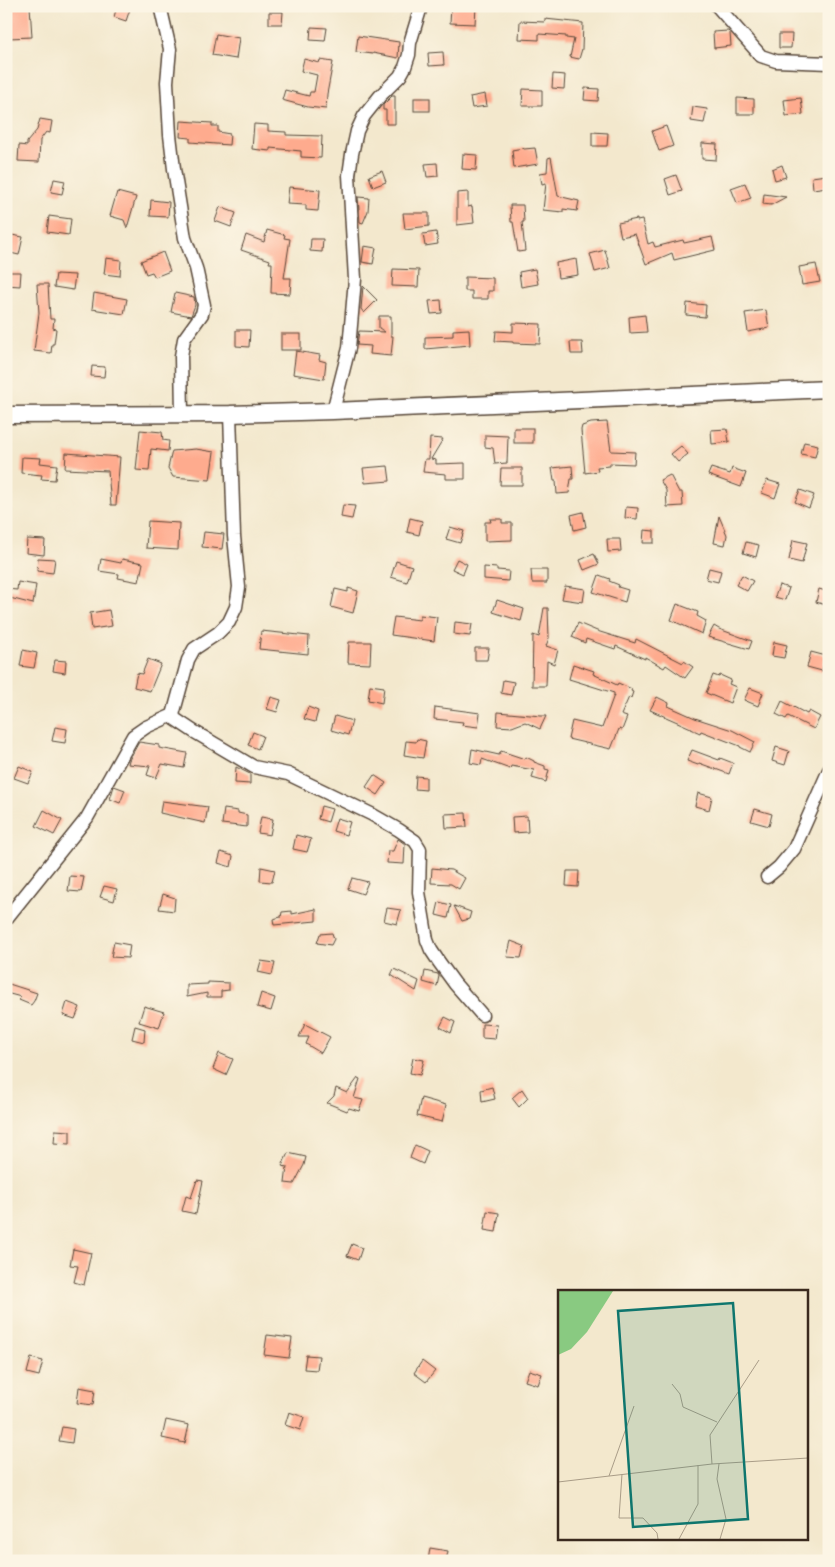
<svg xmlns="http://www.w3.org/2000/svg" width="835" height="1567" viewBox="0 0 835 1567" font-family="Delius,sans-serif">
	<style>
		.building { fill: #feab8e }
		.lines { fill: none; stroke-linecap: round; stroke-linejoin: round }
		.minor-casing { stroke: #574638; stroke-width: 15 }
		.major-casing { stroke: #574638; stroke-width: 19 }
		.minor { stroke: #fff; stroke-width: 12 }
		.major { stroke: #fff; stroke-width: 16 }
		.inset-road { fill: none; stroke: #a99c87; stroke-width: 1 }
		.view { fill: #0f766e; fill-opacity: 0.15; stroke: #0f766e; stroke-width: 2.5 }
		.inset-edge { fill: none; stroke: #3b2a1e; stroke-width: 2.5 }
	</style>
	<rect width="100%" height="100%" fill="#fcf5e5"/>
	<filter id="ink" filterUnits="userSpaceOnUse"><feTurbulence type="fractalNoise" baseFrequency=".02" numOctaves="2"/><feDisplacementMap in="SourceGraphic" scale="10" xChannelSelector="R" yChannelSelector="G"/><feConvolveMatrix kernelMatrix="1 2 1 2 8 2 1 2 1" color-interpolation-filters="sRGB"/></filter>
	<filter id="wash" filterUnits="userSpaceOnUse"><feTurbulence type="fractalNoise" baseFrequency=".0096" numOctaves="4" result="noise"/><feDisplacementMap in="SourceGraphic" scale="20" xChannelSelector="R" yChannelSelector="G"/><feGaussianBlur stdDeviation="1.12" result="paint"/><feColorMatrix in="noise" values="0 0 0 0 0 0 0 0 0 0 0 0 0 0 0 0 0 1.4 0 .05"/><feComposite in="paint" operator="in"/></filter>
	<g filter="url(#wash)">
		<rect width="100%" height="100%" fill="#f3e8cd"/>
		<g id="blocks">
			<!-- building -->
			<g class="building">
				<path d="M 7,6 L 30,6 L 32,37 L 9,38 Z"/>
				<path d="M 117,6 L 131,6 L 126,21 L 114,17 Z"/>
				<path d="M 451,6 L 476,6 L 475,24 L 450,23 Z"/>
				<path d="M 269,12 L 283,12 L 282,24 L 269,24 Z"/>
				<path d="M 545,19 L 583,23 L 582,49 L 579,59 L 570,57 L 574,39 L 566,38 L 566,36 L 539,34 L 539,40 L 519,39 L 520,21 L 545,22 Z"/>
				<path d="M 311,27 L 327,28 L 325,41 L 310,40 Z"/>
				<path d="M 728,31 L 730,33 L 731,46 L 714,48 L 713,32 Z"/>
				<path d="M 216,34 L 239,38 L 236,59 L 212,55 Z"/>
				<path d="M 779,34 L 792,34 L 791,48 L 779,48 Z"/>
				<path d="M 358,36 L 399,42 L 398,58 L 373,53 L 373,54 L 356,52 Z"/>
				<path d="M 443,52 L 444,65 L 429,66 L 428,53 Z"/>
				<path d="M 304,59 L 319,63 L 320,60 L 333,62 L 327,94 L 326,109 L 308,107 L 282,100 L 285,90 L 309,96 L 310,92 L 314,92 L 317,75 L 301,71 Z"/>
				<path d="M 553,74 L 565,75 L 564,89 L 552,88 Z"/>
				<path d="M 585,88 L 599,89 L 598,101 L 584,100 Z"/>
				<path d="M 523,89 L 542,90 L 542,106 L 522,106 Z"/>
				<path d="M 485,94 L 487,106 L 472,108 L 470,97 Z"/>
				<path d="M 392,96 L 395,96 L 395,124 L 386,124 L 386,110 L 383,110 L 383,105 Z"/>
				<rect x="414" y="98" width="16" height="13"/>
				<path d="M 737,98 L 754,99 L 754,114 L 737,114 Z"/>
				<path d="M 801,98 L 803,114 L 786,116 L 784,100 Z"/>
				<path d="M 693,107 L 707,109 L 704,123 L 691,121 Z"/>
				<path d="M 40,119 L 52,121 L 50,133 L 46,132 L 40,140 L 39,162 L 18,161 L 19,145 L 27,146 L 27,142 L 37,130 Z"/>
				<path d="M 181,121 L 212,123 L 212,126 L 218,126 L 218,132 L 230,134 L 229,145 L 190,142 L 190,138 L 180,137 Z"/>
				<path d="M 254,124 L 268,125 L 268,131 L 286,132 L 286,135 L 322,136 L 321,158 L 301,157 L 301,151 L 270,148 L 270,151 L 252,149 Z"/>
				<path d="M 666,126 L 673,146 L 659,151 L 652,131 Z"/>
				<path d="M 592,132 L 608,133 L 607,146 L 592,146 Z"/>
				<path d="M 702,143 L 717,144 L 716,160 L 702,159 Z"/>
				<path d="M 523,148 L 524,149 L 535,148 L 538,164 L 514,168 L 512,150 Z"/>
				<path d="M 463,154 L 477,155 L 476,170 L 462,169 Z"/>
				<path d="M 551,157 L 558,196 L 579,201 L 577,211 L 563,209 L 563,212 L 543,210 L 546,183 L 542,184 L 540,173 L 547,172 L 548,158 Z"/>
				<path d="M 437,163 L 438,176 L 427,177 L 425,164 Z"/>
				<path d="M 782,165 L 786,177 L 775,180 L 772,169 Z"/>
				<path d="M 382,171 L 386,182 L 373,187 L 369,176 Z"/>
				<path d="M 676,175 L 682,191 L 670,195 L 665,179 Z"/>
				<path d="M 826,175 L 827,187 L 813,189 L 812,177 Z"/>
				<path d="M 54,179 L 65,181 L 62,194 L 51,192 Z"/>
				<path d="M 745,183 L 751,198 L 737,203 L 731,188 Z"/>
				<path d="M 289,187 L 320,190 L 318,211 L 306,210 L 306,205 L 287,204 Z"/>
				<path d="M 117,192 L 136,197 L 127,228 L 124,220 L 110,216 Z"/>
				<path d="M 468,192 L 468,207 L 472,206 L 474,223 L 457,225 L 457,193 Z"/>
				<path d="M 764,194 L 786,197 L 771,205 L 763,204 Z"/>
				<path d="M 358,197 L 369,198 L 368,211 L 363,223 L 360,222 Z"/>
				<path d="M 151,200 L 169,202 L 168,217 L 150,216 Z"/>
				<path d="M 510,205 L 523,205 L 524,222 L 522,222 L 525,251 L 518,252 L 513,222 L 511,222 Z"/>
				<path d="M 220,207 L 236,213 L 231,227 L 215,221 Z"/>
				<path d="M 403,213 L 429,213 L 429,226 L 405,229 Z"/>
				<path d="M 49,216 L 71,219 L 69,235 L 47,232 Z"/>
				<path d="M 637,219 L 637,221 L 642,220 L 648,244 L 653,242 L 655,247 L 683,240 L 684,243 L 712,237 L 715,250 L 674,260 L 672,253 L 646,264 L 635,234 L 621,237 L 618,223 Z"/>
				<path d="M 267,230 L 285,235 L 284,238 L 290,239 L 284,278 L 291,278 L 290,294 L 271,293 L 272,263 L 269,263 L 270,260 L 241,250 L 246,235 L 264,242 Z"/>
				<path d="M 436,232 L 438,244 L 425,246 L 423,234 Z"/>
				<path d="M 6,234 L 23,237 L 19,255 L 6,252 Z"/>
				<path d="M 311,239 L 323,239 L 322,252 L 310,251 Z"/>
				<path d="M 364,246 L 376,248 L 373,264 L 362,262 Z"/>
				<path d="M 605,250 L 610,268 L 595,272 L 590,254 Z"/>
				<path d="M 163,252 L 170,271 L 155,277 L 152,272 L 146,274 L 141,261 Z"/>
				<path d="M 106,258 L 121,260 L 120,276 L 104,274 Z"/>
				<path d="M 576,259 L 578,275 L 558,278 L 556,263 Z"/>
				<path d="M 816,264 L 820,282 L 802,285 L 799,267 Z"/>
				<path d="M 393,269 L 419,270 L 418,287 L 392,286 Z"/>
				<path d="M 535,269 L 538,284 L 521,287 L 519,272 Z"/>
				<path d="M 6,272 L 21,272 L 20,286 L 6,285 Z"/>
				<path d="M 56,274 L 75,275 L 73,290 L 54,287 Z"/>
				<path d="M 465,277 L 493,278 L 493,291 L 488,291 L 488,299 L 472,299 L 472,291 L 465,291 Z"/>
				<path d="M 37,284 L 48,284 L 50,319 L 54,319 L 53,328 L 56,329 L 54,344 L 52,344 L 51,353 L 34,351 L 39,313 Z"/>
				<path d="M 363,286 L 377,300 L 364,313 L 361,309 Z"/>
				<path d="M 94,293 L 127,299 L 124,314 L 92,309 Z"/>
				<path d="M 175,293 L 194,297 L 195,305 L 191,316 L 171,312 Z"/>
				<path d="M 441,300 L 442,313 L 431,314 L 429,301 Z"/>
				<path d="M 687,303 L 706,305 L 705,317 L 686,315 Z"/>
				<path d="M 766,310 L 769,328 L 748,332 L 745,313 Z"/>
				<path d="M 645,315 L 647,332 L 630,333 L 629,317 Z"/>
				<path d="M 379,316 L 391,316 L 391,336 L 393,336 L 391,356 L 370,354 L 371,346 L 357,345 L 359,331 L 385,332 L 379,328 Z"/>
				<path d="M 513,323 L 541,324 L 540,344 L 513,343 L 513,342 L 495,341 L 496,331 L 513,332 Z"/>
				<path d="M 469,329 L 470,345 L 425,349 L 425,337 L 453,336 L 453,330 Z"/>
				<path d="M 236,330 L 250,330 L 249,347 L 236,346 Z"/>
				<rect x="281" y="334" width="20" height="16"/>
				<path d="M 570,342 L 582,342 L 583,354 L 571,354 Z"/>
				<path d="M 296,351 L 320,355 L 319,360 L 326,362 L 324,379 L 293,374 Z"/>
				<path d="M 92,366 L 105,367 L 104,377 L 91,376 Z"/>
				<path d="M 607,422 L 611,451 L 635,452 L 634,464 L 610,463 L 610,466 L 597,467 L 598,471 L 585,473 L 581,430 L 582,426 L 591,423 Z"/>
				<rect x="514" y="428" width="19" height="15"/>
				<path d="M 727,429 L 729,442 L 712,444 L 711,430 Z"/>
				<path d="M 140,430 L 162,432 L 163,440 L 169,441 L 168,451 L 151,449 L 149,471 L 136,470 Z"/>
				<path d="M 485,435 L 508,436 L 507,463 L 495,464 L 493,448 L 485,447 Z"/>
				<path d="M 430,438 L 443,439 L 431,459 L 436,460 L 436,464 L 465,463 L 465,479 L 446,479 L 446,474 L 423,472 L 425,459 L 429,459 Z"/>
				<path d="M 804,442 L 818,445 L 815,457 L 801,454 Z"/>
				<path d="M 681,446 L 688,454 L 678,462 L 671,454 Z"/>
				<path d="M 196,449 L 214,452 L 210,480 L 173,477 L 168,468 L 172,451 Z"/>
				<path d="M 66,453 L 120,457 L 116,505 L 111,505 L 108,471 L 65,469 Z"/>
				<path d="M 22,457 L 41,458 L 40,463 L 57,465 L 55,480 L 41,479 L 42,475 L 21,473 Z"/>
				<path d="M 388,466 L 390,481 L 365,483 L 363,468 Z"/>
				<path d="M 572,466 L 573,479 L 571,479 L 569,493 L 557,494 L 556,481 L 554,481 L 552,468 Z"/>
				<path d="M 501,468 L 522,468 L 522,485 L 500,485 Z"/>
				<path d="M 711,468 L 730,474 L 732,468 L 746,473 L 741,487 L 708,475 Z"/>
				<path d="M 670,475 L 679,492 L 682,492 L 683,506 L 667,507 L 666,490 L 660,480 Z"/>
				<path d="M 767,480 L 780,484 L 775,498 L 762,493 Z"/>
				<path d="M 800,490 L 814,495 L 809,508 L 795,502 Z"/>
				<path d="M 343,505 L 355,506 L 352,519 L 341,517 Z"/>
				<path d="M 626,507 L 638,508 L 637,519 L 625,518 Z"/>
				<path d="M 583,512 L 586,527 L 574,530 L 571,515 Z"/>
				<path d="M 719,516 L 727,535 L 725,545 L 714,543 Z"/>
				<path d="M 410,518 L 422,521 L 419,535 L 407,532 Z"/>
				<path d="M 490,519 L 502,519 L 502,523 L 512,523 L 512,540 L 485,541 L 485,522 L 491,522 Z"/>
				<path d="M 148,521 L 179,523 L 178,550 L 146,548 Z"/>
				<path d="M 450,527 L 464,531 L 460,543 L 446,539 Z"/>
				<path d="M 644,530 L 654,531 L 654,543 L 643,543 Z"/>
				<path d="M 204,532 L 224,534 L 222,549 L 202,547 Z"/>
				<path d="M 27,539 L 45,540 L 44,555 L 26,553 Z"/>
				<path d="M 607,539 L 620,539 L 621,551 L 608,552 Z"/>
				<path d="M 793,540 L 807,543 L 802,563 L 789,560 Z"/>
				<path d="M 746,542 L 759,545 L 756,557 L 743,553 Z"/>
				<path d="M 594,554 L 599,564 L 584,570 L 580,560 Z"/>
				<path d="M 38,558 L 55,559 L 53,573 L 37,571 Z"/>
				<path d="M 101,559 L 121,563 L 122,559 L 143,563 L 139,582 L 118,578 L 119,574 L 99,571 Z"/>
				<path d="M 457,559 L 467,564 L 463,574 L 452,569 Z"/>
				<path d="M 396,561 L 412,566 L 407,582 L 391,577 Z"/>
				<path d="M 484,567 L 497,568 L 497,570 L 509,571 L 508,581 L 484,579 Z"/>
				<path d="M 709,568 L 721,571 L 718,582 L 706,579 Z"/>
				<path d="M 531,570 L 547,570 L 547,583 L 532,583 Z"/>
				<path d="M 599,575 L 610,579 L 609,581 L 619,585 L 618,587 L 628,590 L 625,602 L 593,592 Z"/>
				<path d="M 742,575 L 753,581 L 747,591 L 736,585 Z"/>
				<path d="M 18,582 L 36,585 L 33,604 L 6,597 L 6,589 L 17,590 Z"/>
				<path d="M 779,585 L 789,588 L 785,600 L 775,597 Z"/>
				<path d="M 565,586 L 585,589 L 583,602 L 562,599 Z"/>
				<path d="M 348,588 L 358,591 L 353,613 L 331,607 L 335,589 L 348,592 Z"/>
				<path d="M 819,589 L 829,592 L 829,606 L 816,602 Z"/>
				<path d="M 497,600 L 524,609 L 521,621 L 493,612 Z"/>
				<path d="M 677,604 L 698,612 L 697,616 L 706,621 L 702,634 L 671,620 Z"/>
				<path d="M 544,608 L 548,608 L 549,638 L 546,646 L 558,650 L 554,664 L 547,661 L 546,686 L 532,686 L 533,635 L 539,637 Z"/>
				<path d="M 109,610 L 112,626 L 92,629 L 90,613 Z"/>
				<path d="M 420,615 L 437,617 L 434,641 L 391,635 L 394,617 L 420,620 Z"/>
				<path d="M 455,622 L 472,624 L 470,636 L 454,634 Z"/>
				<path d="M 578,623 L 597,631 L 635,643 L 636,639 L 683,663 L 684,661 L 693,667 L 685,678 L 666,665 L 664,668 L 645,657 L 645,659 L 616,646 L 615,649 L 586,639 L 585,643 L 572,637 Z"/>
				<path d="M 714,626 L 719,629 L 752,641 L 749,649 L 708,637 Z"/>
				<path d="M 261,631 L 309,636 L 308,654 L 259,649 Z"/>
				<path d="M 349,642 L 371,642 L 370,664 L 348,663 Z"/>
				<path d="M 774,642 L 787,645 L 784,658 L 772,656 Z"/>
				<path d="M 475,648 L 489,648 L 487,660 L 475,660 Z"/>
				<path d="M 23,650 L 37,653 L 34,668 L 20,666 Z"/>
				<path d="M 811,652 L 826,656 L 822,671 L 807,667 Z"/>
				<path d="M 148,659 L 161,664 L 150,691 L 134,687 L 137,673 L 142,674 Z"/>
				<path d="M 55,660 L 66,661 L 65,673 L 53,671 Z"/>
				<path d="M 573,664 L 594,671 L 593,674 L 617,685 L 618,683 L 632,689 L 631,691 L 633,692 L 631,698 L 629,697 L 621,715 L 627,717 L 622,730 L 619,729 L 611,749 L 568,739 L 572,721 L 602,728 L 614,695 L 614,693 L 569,679 Z"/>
				<path d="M 713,675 L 719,677 L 720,675 L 731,680 L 729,684 L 736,687 L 730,703 L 706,693 Z"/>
				<path d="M 503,680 L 514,682 L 511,695 L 501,693 Z"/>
				<path d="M 370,685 L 384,687 L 382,703 L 368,700 Z"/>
				<path d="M 750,688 L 763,693 L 758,706 L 744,700 Z"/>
				<path d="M 271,697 L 281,700 L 277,712 L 267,709 Z"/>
				<path d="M 657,697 L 669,703 L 668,706 L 695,718 L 732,730 L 755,742 L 750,752 L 740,747 L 740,746 L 701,731 L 700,733 L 691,729 L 691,728 L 650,710 Z"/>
				<path d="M 782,701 L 807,714 L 809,711 L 820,717 L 814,729 L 788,716 L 786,719 L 776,714 Z"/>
				<path d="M 308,707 L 318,711 L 315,722 L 304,719 Z"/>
				<path d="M 435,707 L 480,713 L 478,727 L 462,725 L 463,722 L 434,719 Z"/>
				<path d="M 498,712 L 541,716 L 546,716 L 540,729 L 525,722 L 512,727 L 497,726 Z"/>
				<path d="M 335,716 L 352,721 L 348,735 L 331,730 Z"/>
				<path d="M 55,727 L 67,729 L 65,743 L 52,741 Z"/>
				<path d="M 253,732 L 263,736 L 258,749 L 248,745 Z"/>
				<path d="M 417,739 L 426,741 L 423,758 L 404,755 L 406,741 L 416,742 Z"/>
				<path d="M 139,742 L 159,745 L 159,748 L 187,753 L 184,768 L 162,764 L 156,778 L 147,775 L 150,766 L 128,764 L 129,760 Z"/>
				<path d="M 776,747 L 789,751 L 785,765 L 772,761 Z"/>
				<path d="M 472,749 L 499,755 L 501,751 L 525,759 L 526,757 L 534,761 L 534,762 L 545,766 L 545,769 L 549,770 L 546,782 L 532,778 L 534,770 L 511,766 L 510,769 L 482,759 L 481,765 L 470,763 Z"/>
				<path d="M 692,750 L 719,760 L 720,758 L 733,763 L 729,774 L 699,763 L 698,765 L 687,761 Z"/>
				<path d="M 19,766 L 33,772 L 28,783 L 14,778 Z"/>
				<path d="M 236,767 L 250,774 L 250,784 L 235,783 Z"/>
				<path d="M 374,775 L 386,783 L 378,795 L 366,787 Z"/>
				<path d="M 416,776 L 426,777 L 426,790 L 415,789 Z"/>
				<path d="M 114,786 L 125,790 L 120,803 L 110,799 Z"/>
				<path d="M 698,793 L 712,797 L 709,810 L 695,806 Z"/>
				<path d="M 162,801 L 208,807 L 205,823 L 160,813 Z"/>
				<path d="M 321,806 L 332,809 L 328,822 L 318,819 Z"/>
				<path d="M 224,809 L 238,811 L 238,813 L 247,815 L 247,827 L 222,824 Z"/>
				<path d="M 755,809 L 772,814 L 769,826 L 751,821 Z"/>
				<path d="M 44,810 L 62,820 L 54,835 L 36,826 Z"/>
				<path d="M 466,813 L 467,827 L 446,828 L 445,814 Z"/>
				<path d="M 527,816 L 528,832 L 513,833 L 512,817 Z"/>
				<path d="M 261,817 L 273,819 L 270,835 L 258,833 Z"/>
				<path d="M 337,818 L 350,822 L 346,835 L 333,831 Z"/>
				<path d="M 296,835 L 311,839 L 307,852 L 293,849 Z"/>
				<path d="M 398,839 L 405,844 L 404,864 L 387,863 L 388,851 L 393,851 Z"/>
				<path d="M 221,852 L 233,856 L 231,867 L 218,863 Z"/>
				<path d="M 261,867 L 275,870 L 272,882 L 260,881 Z"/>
				<path d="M 432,868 L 451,870 L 465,878 L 459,889 L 451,884 L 431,883 Z"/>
				<path d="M 567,871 L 579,871 L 578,887 L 566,886 Z"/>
				<path d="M 70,876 L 84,877 L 81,892 L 68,891 Z"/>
				<path d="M 352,878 L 368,882 L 363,894 L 348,889 Z"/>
				<path d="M 104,886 L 117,889 L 114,901 L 100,897 Z"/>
				<path d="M 163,894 L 175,898 L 174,911 L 159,909 Z"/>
				<path d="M 439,902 L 451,905 L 448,918 L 436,915 Z"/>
				<path d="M 454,906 L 471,912 L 469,919 L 462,921 Z"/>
				<path d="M 387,908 L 401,910 L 397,924 L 384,921 Z"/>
				<path d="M 316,909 L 316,921 L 274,925 L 273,919 L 281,917 L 282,912 L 292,911 L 292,914 Z"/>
				<path d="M 332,933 L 334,939 L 331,945 L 317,943 L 320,934 Z"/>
				<path d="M 511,941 L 524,946 L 521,958 L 507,957 Z"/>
				<path d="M 114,942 L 130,945 L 128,958 L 111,957 Z"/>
				<path d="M 261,961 L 275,963 L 272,975 L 258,972 Z"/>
				<path d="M 394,969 L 419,981 L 416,991 L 391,975 Z"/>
				<path d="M 425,971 L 438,974 L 439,976 L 437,986 L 423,982 Z"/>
				<path d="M 208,982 L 229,983 L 229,990 L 221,991 L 221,997 L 207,997 L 207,993 L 187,997 L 187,985 L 208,984 Z"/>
				<path d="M 6,983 L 37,993 L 34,1001 L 31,1005 L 19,1000 L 21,997 L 6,993 Z"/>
				<path d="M 261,993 L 275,998 L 271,1011 L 257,1007 Z"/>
				<path d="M 67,1002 L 80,1007 L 75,1019 L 63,1015 Z"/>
				<path d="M 144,1006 L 164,1012 L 159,1028 L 139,1022 Z"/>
				<path d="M 445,1017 L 455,1022 L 451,1033 L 440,1027 Z"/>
				<path d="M 305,1024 L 330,1037 L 321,1053 L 306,1044 L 309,1037 L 299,1037 Z"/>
				<path d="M 482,1024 L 497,1025 L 495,1039 L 482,1038 Z"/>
				<path d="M 135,1026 L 145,1029 L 144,1042 L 132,1039 Z"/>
				<path d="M 219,1053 L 233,1059 L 226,1075 L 213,1069 Z"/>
				<path d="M 413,1058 L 424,1060 L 420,1075 L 410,1073 Z"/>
				<path d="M 358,1078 L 360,1079 L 354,1098 L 363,1100 L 359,1111 L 349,1108 L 347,1111 L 327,1103 L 334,1096 L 336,1088 L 347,1093 Z"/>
				<path d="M 492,1087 L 495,1099 L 482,1102 L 481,1090 Z"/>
				<path d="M 522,1089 L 528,1098 L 519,1107 L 512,1098 Z"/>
				<path d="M 421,1098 L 446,1105 L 442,1122 L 417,1116 Z"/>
				<path d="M 55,1130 L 70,1131 L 70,1144 L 54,1143 Z"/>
				<path d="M 415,1145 L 428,1151 L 423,1164 L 410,1158 Z"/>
				<path d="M 288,1153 L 306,1157 L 304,1165 L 294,1184 L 285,1183 L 287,1167 L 282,1166 Z"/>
				<path d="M 197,1180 L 203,1181 L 196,1214 L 182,1211 L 186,1196 L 191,1198 Z"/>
				<path d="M 487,1211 L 499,1213 L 496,1232 L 484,1230 Z"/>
				<path d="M 352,1244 L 362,1248 L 358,1260 L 347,1256 Z"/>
				<path d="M 73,1249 L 91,1253 L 84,1285 L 74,1282 L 78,1266 L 70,1265 Z"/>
				<path d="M 267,1335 L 292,1338 L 289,1358 L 264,1355 Z"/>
				<path d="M 306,1355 L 319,1356 L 317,1370 L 304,1369 Z"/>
				<path d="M 31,1358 L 43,1361 L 39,1376 L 27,1373 Z"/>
				<path d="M 422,1361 L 435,1371 L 426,1382 L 414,1373 Z"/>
				<path d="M 529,1370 L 542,1374 L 538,1385 L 525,1381 Z"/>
				<path d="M 79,1387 L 95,1390 L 93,1405 L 77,1403 Z"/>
				<path d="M 289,1412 L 304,1417 L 300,1430 L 285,1425 Z"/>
				<path d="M 166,1420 L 189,1425 L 185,1443 L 162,1438 Z"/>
				<path d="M 62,1427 L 74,1429 L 72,1443 L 59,1441 Z"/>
				<path d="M 430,1548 L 448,1551 L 446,1561 L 428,1561 Z"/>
			</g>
		</g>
	</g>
	<g filter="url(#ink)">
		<use href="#blocks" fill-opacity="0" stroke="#574638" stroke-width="1"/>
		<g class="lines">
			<defs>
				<g id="minor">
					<path d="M 162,6 L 161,10 L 170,49 L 167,82 L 170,135 L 174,169 L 185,238 L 196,268 L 204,305 L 202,314 L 184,339 L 181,356 L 182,414"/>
					<path d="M 717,6 L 761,56 L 776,61 L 829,63"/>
					<path d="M 333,411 L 349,348 L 355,279 L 349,175 L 352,154 L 357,131 L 364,116 L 380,96 L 400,76 L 405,67 L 409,55 L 410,43 L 420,10 L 423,6"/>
					<path d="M 173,715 L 175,719 L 193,731 L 254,767 L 288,774 L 371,814 L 399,830 L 415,841 L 420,849 L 419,892 L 427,940 L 431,950 L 439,962 L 455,984 L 482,1015"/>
					<path d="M 767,877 L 779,867 L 794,849 L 829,770"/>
					<path d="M 6,919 L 87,818 L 133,736 L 146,727 L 173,715 L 188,660 L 194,649 L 218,633 L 229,622 L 236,607 L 239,587 L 234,536 L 230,414"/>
				</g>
				<path id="major" d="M 6,415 L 230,414 L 333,411 L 829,389"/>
			</defs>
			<!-- minor casing -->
			<use href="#minor" class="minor-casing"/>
			<!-- major casing -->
			<use href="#major" class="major-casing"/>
			<!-- minor -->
			<use href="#minor" class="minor"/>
			<!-- major -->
			<use href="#major" class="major"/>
		</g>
	</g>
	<!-- overview -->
	<g transform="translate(558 1290)">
		<rect width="250" height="250" fill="#f3e8cd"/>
		<path d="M 0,1 L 55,1 L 29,42 L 13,59 L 0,65 Z" fill="#89ca81"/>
		<path class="inset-road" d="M 114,94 L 122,104 L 125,117 L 159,132M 154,174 L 152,145 L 201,70M 161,174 L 159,189 L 168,229 L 162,249M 64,184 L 61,228 L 85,228 L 99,243 L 100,249M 51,186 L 76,116M 0,192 L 154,174 L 250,168M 121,249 L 140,214 L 140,175"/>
		<path class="view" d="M 175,13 L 190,229 L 75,237 L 60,21 Z"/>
		<rect width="250" height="250" class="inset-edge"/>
	</g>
	<!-- margin -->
	<rect width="835" height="1567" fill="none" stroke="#fcf5e5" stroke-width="25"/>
</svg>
